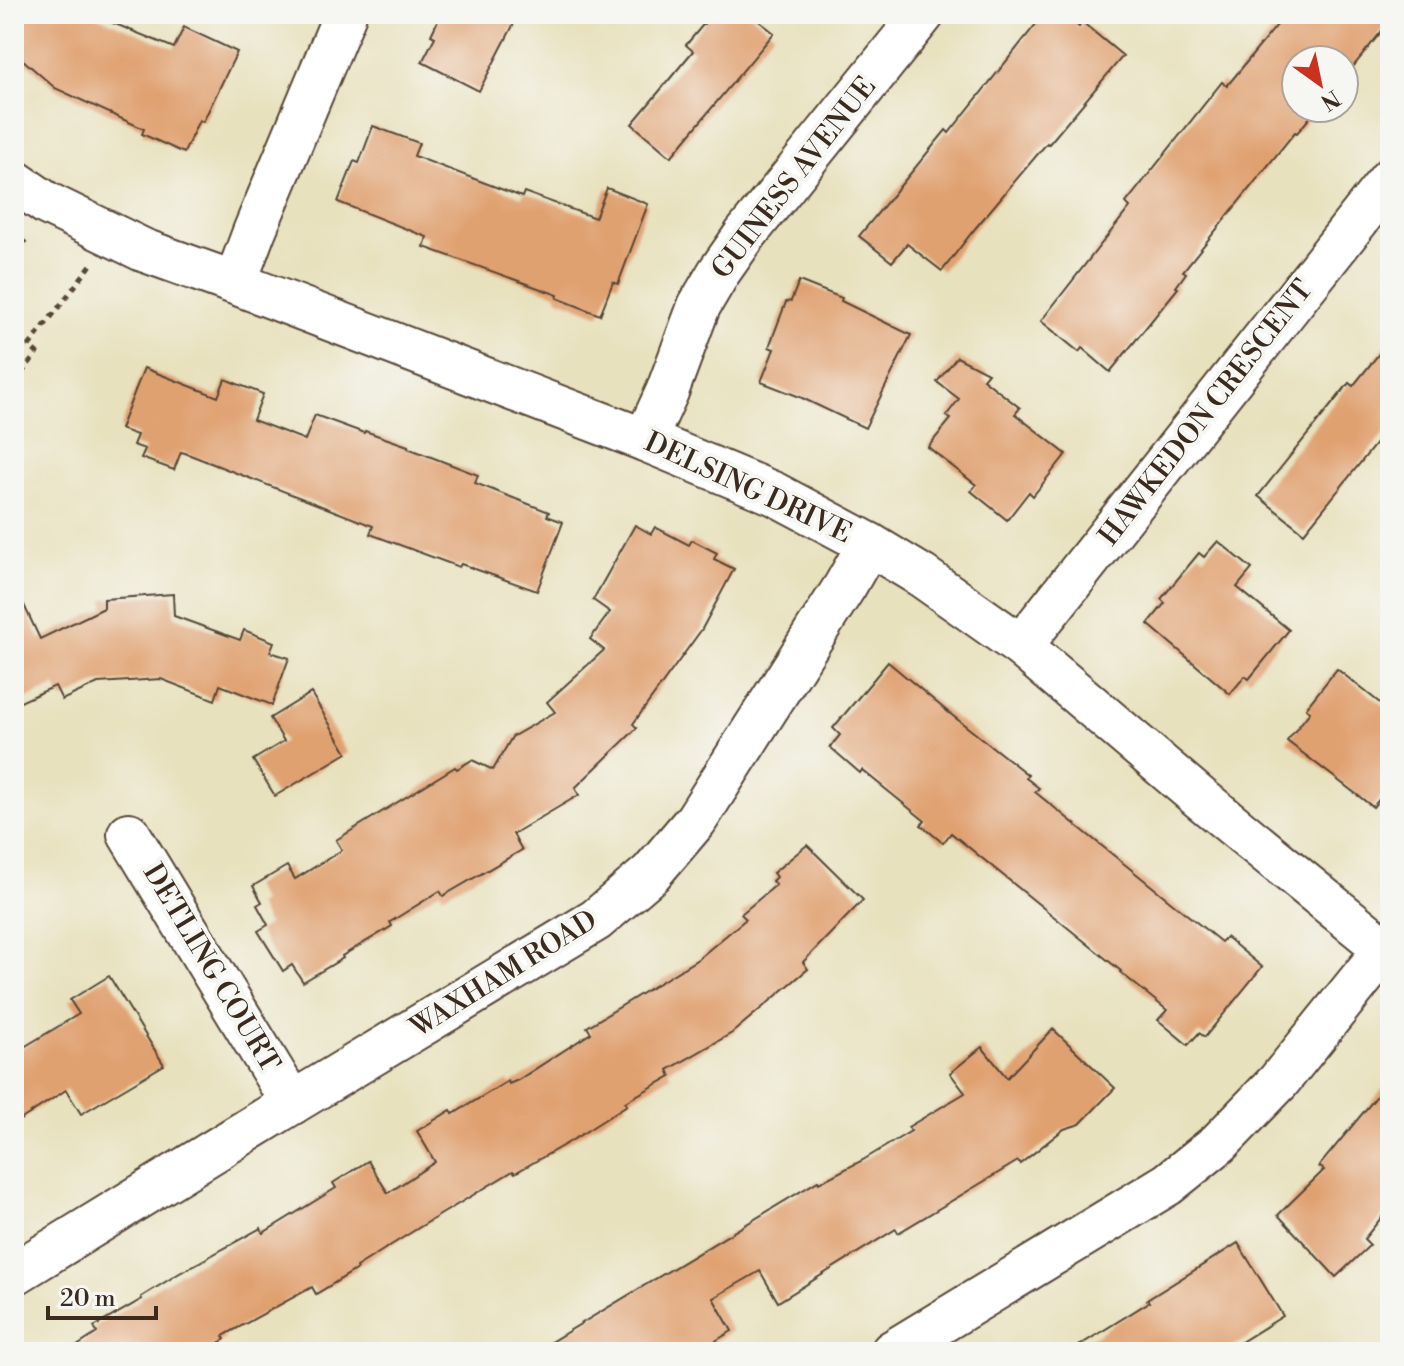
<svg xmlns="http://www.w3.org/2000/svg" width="1404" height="1366" viewBox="0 0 1404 1366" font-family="'Libre Bodoni',serif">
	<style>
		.building { fill: #e0a171 }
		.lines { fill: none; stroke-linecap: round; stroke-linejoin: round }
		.minor-casing { stroke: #554536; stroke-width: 46 }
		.path { stroke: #554536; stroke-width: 5; stroke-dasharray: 6 6; stroke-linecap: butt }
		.minor { stroke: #fff; stroke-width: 42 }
		.labels { text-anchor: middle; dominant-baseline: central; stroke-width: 8; stroke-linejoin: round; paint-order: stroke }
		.street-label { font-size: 28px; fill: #3b2a1e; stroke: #f6f6f2 }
	</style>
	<rect width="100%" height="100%" fill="#f6f6f2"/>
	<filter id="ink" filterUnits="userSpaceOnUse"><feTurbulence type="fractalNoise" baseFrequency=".0125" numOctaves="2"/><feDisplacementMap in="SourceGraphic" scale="16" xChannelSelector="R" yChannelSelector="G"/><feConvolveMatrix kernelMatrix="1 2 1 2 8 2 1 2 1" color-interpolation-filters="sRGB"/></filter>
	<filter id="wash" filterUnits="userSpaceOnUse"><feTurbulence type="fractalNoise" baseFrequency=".006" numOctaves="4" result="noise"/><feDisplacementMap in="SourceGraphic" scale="32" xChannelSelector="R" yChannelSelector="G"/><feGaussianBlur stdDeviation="1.8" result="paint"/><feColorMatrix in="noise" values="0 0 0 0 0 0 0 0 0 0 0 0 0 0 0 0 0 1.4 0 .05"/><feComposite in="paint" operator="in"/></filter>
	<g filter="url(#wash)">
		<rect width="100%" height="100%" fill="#e8e1bd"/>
		<g id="blocks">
			<!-- building -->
			<g class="building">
				<path d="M 14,14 L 91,14 L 174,48 L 184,27 L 237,52 L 203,122 L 199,120 L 184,153 L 142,134 L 144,129 L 55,88 L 14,52 Z"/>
				<path d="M 441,14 L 519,14 L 479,91 L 422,62 L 435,37 L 431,35 Z"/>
				<path d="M 712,14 L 750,14 L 774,33 L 671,157 L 632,124 L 693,51 L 686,45 Z"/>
				<path d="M 1044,14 L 1064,14 L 1079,27 L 1082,22 L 1123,56 L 1049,144 L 1047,143 L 973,231 L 942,271 L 907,244 L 892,262 L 859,236 L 946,130 L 949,133 Z"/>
				<path d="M 1286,14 L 1390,14 L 1390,21 L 1344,78 L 1344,60 L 1296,60 L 1296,108 L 1318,108 L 1297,133 L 1295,132 L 1183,271 L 1186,273 L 1176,287 L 1178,288 L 1110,372 L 1082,348 L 1079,352 L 1041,321 L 1130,207 L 1126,203 L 1222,82 L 1227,86 Z"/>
				<path d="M 373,126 L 419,143 L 414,156 L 522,197 L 524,192 L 595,218 L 607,188 L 648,204 L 618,284 L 613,282 L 600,315 L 557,298 L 558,295 L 424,247 L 427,237 L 338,202 L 354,161 L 359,163 Z"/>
				<path d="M 799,281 L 842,298 L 841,301 L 911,335 L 865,428 L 800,397 L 761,382 L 774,349 L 769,347 L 786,302 L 791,301 Z"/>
				<path d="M 1390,340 L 1390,426 L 1304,533 L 1258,496 L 1349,383 L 1353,386 Z"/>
				<path d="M 957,357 L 988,373 L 983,379 L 1020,408 L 1015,414 L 1066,454 L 1033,496 L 1029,492 L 1007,520 L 971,491 L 976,485 L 928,447 L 951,419 L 946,416 L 959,399 L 937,382 Z"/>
				<path d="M 144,368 L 218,397 L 225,379 L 263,394 L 253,420 L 305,440 L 315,415 L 364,433 L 365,431 L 408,446 L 408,448 L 478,475 L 475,483 L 549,512 L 547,516 L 563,522 L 537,591 L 461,564 L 459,567 L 370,534 L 373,526 L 185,453 L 181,452 L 174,470 L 141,458 L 145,449 L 133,445 L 137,435 L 120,429 Z"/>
				<path d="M 635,525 L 651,534 L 655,527 L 689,545 L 692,540 L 717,553 L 714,559 L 734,569 L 702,629 L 633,724 L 637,728 L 575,788 L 579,795 L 513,834 L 522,850 L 443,896 L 440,891 L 390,922 L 392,926 L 342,956 L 343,958 L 303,982 L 292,965 L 283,971 L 258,931 L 268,925 L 257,905 L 262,902 L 253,886 L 287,866 L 295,879 L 342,850 L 336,840 L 455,767 L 457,769 L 472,760 L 493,770 L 512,737 L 555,712 L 547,702 L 604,650 L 590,639 L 610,612 L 593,600 Z"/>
				<path d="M 1218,541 L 1252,569 L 1237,587 L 1289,630 L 1249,679 L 1245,676 L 1230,694 L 1148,624 L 1165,603 L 1161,599 L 1199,553 L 1204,557 Z"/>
				<path d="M 14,584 L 40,639 L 104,608 L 104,599 L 173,594 L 174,616 L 240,640 L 244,630 L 274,642 L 270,652 L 289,658 L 272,705 L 220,685 L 215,700 L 161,679 L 98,683 L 62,700 L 55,686 L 14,705 Z"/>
				<path d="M 888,662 L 948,712 L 1028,775 L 1026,778 L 1039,788 L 1035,792 L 1221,942 L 1226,937 L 1262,967 L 1205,1037 L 1199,1033 L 1188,1045 L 1158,1020 L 1167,1010 L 1120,972 L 1121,971 L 951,833 L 943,843 L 921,825 L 925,821 L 862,770 L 860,773 L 830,747 L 840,735 L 833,728 Z"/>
				<path d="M 1337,669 L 1390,711 L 1390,786 L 1373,807 L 1287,741 L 1310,712 L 1306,708 Z"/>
				<path d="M 311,693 L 347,753 L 275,796 L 253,760 L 284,741 L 270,718 Z"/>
				<path d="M 807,845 L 863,900 L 803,962 L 808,969 L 732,1033 L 668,1070 L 671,1076 L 625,1102 L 627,1105 L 571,1141 L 515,1173 L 513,1171 L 420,1227 L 356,1267 L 357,1269 L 316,1294 L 312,1287 L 223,1336 L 225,1339 L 204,1352 L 68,1352 L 97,1333 L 94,1327 L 142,1299 L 141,1297 L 178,1274 L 261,1228 L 263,1233 L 336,1188 L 333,1183 L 368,1161 L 388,1193 L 435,1162 L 417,1131 L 451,1110 L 453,1114 L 508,1081 L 509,1084 L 518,1080 L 591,1033 L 587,1027 L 698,959 L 746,919 L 741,914 L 776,885 L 772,881 L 776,877 L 773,873 Z"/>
				<path d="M 109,976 L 164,1065 L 81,1114 L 66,1090 L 14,1124 L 14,1053 L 79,1014 L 70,1000 Z"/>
				<path d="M 1053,1029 L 1115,1088 L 1080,1124 L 1064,1129 L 1020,1164 L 1018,1161 L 898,1233 L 896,1229 L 778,1302 L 760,1271 L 713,1298 L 732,1331 L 697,1352 L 534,1352 L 818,1181 L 819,1183 L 863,1160 L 911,1131 L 908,1127 L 965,1093 L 950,1073 L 982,1047 L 1007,1078 Z"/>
				<path d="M 1390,1080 L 1390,1207 L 1364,1239 L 1370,1245 L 1336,1277 L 1278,1215 L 1324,1170 L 1319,1166 Z"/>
				<path d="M 1238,1243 L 1283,1316 L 1225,1352 L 1069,1352 L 1149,1302 L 1147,1300 Z"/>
			</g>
		</g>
	</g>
	<g filter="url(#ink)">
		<use href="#blocks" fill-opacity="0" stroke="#554536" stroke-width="2"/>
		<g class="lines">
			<defs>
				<g id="minor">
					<path d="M 14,181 L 46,203 L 143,250 L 235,283 L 645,440 L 775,494 L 869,544 L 922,576 L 1021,646 L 1200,798 L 1390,953"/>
					<path d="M 235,283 L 254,232 L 345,14"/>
					<path d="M 645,440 L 667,392 L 699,306 L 719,272 L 745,235 L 923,14"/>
					<path d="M 1021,646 L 1390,179"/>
					<path d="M 129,834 L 292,1103"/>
					<path d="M 14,1274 L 292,1103 L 596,920 L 651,873 L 696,820 L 845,586 L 869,544"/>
					<path d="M 892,1352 L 1168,1184 L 1219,1143 L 1278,1082 L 1390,943"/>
				</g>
			</defs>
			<!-- minor casing -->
			<use href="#minor" class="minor-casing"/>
			<!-- path -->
			<g class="path">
				<path d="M 14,254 L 29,236"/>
				<path d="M 14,383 L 37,353 L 29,346 L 91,265"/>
			</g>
			<!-- minor -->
			<use href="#minor" class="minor"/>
		</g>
	</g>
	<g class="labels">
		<!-- street labels -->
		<g class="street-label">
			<text transform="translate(794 178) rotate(-52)">GUINESS AVENUE</text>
			<text transform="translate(1206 413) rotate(-52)">HAWKEDON CRESCENT</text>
			<text transform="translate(748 488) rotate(25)">DELSING DRIVE</text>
			<text transform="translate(211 968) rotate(59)">DETLING COURT</text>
			<text transform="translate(504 974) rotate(-32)">WAXHAM ROAD</text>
		</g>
	</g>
	<!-- margin -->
	<rect width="1404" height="1366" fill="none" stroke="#f6f6f2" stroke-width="48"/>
	<!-- north arrow -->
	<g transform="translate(1320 84) rotate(147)"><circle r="38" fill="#f6f6f2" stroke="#aba49d" stroke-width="2"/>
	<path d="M0-6L14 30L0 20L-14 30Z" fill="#c8321e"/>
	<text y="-12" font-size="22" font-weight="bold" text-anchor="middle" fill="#3b2a1e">N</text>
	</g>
	<!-- scale -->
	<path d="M48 1306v12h108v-12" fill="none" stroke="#3b2a1e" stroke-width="4"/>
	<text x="60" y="1306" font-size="24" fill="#3b2a1e" stroke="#f6f6f2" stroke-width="6" paint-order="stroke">20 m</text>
</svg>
